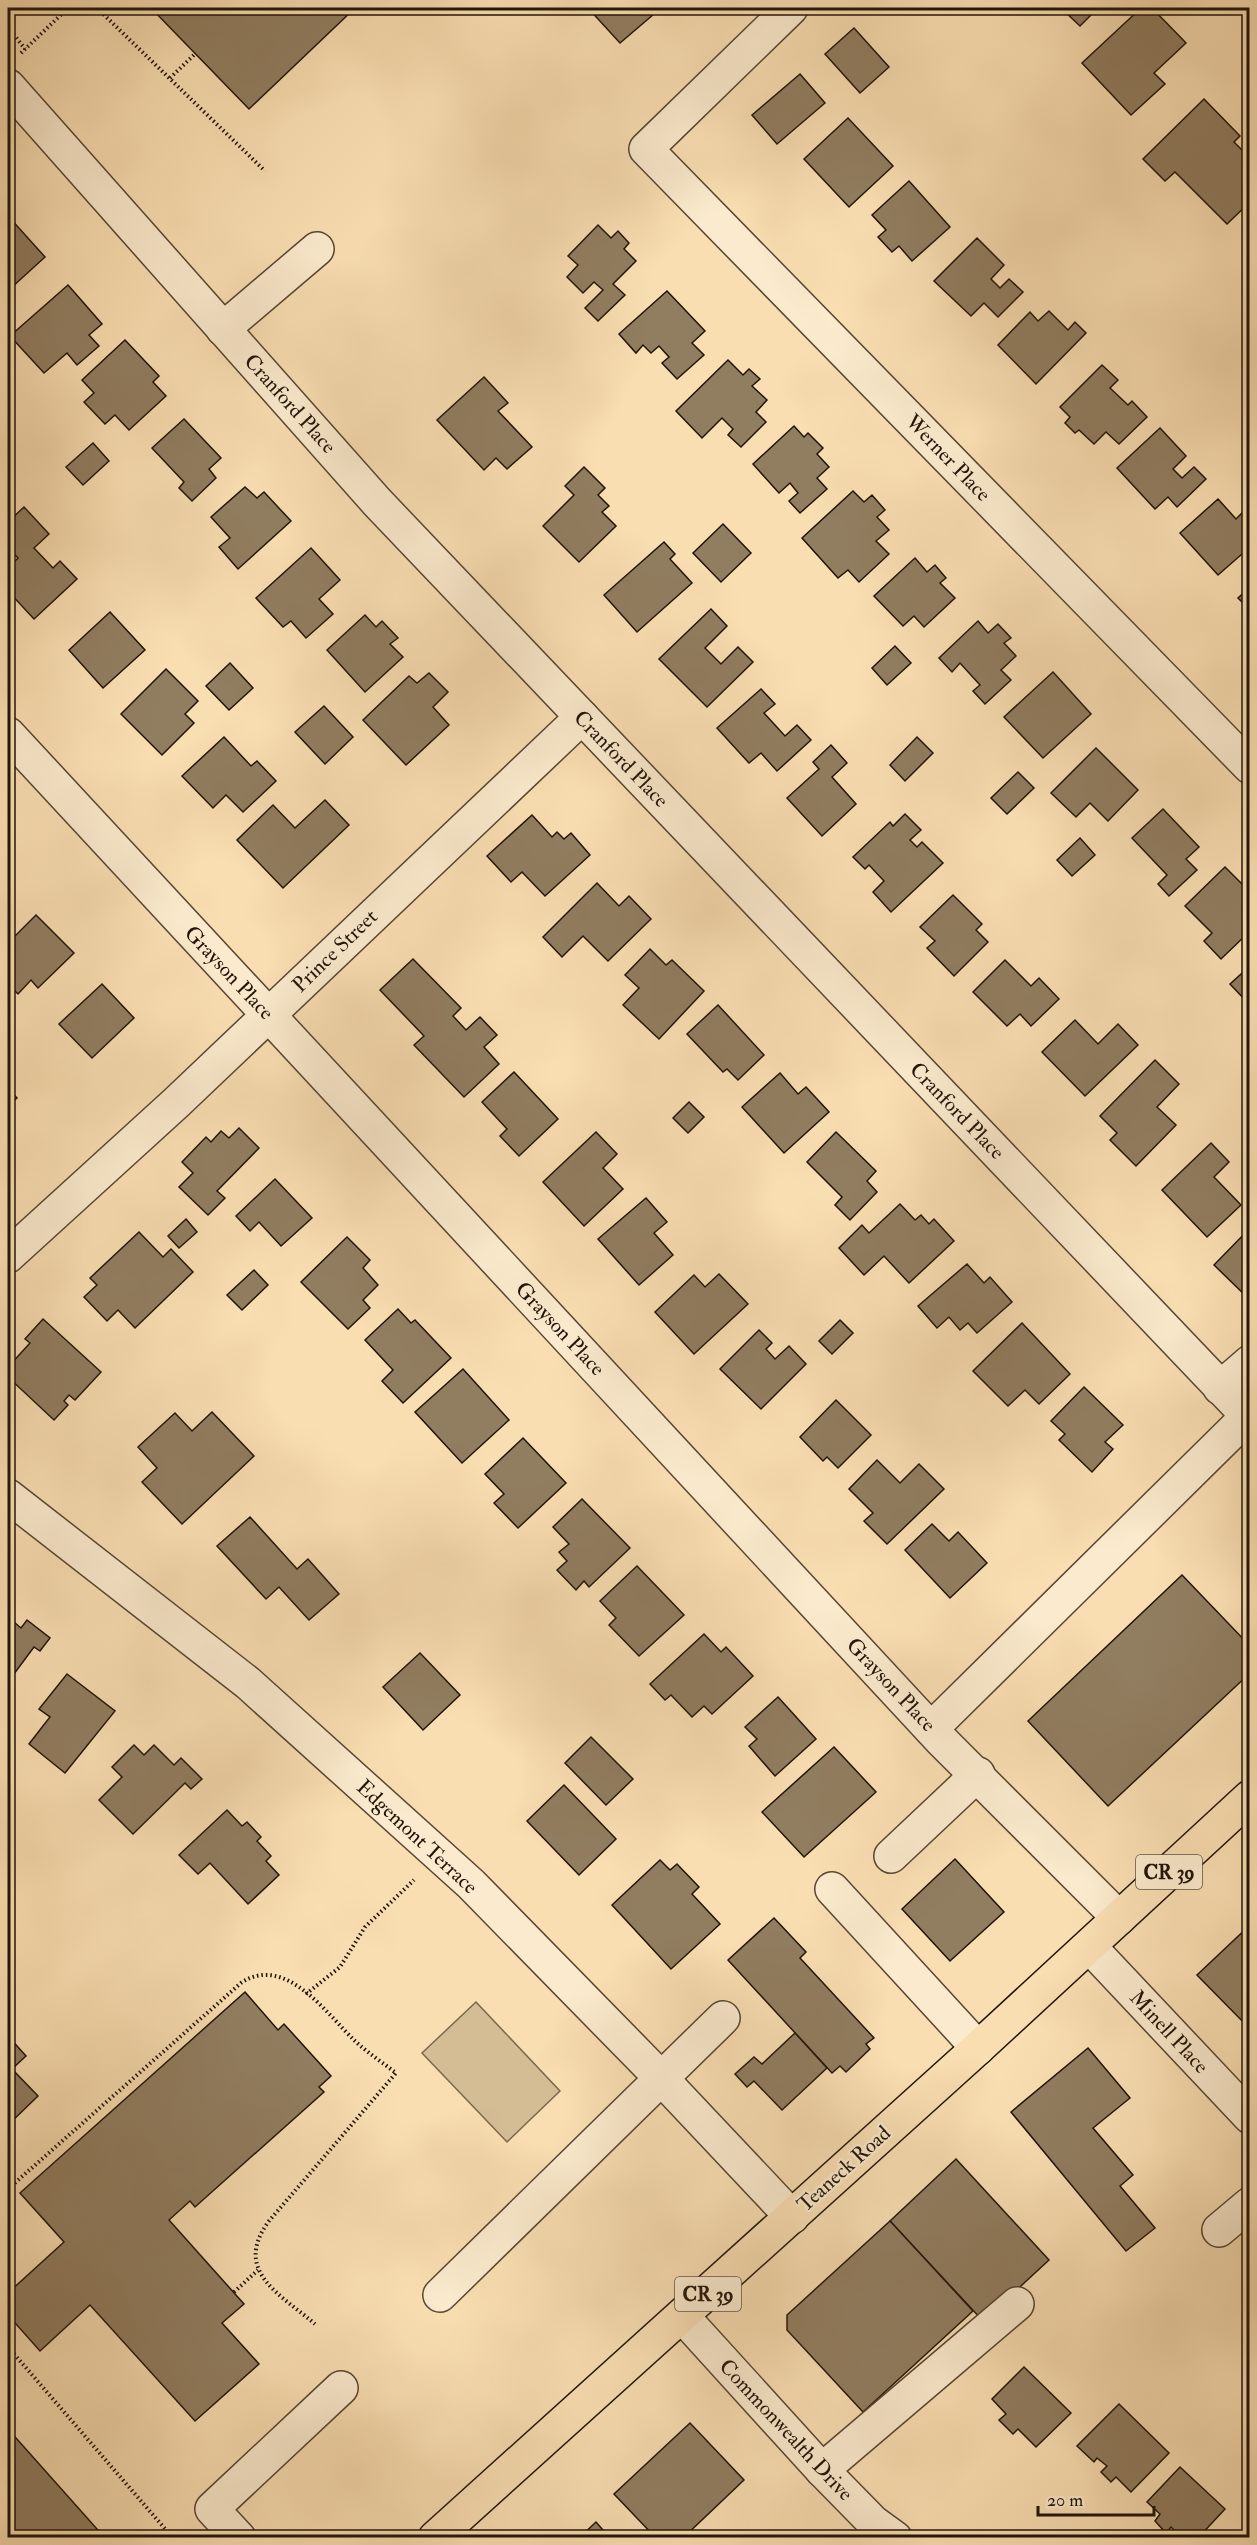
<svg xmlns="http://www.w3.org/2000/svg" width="1257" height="2545" viewBox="0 0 1257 2545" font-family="'IM FELL Double Pica',serif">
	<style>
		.green { fill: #d4bc95; stroke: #7a684e; stroke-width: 1.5 }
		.building { fill: #917d60; stroke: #201408; stroke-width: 1.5 }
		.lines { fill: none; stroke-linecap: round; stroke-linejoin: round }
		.minor-casing { stroke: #564632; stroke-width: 36 }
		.major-casing { stroke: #201408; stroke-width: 36 }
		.path { stroke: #201408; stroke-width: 4; stroke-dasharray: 1.5 3; stroke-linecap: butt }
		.minor { stroke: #fbeacd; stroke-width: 33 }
		.major { stroke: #f9deb2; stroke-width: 33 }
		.labels { text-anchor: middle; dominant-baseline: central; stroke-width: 5; stroke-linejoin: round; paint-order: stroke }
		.shield { fill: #fbeacd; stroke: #625443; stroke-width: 1.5 }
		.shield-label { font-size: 20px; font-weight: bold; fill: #201408 }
		.street-label { font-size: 21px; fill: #201408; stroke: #fbeacd }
	</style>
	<rect width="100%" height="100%" fill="#f9deb2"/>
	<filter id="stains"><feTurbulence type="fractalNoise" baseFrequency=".00333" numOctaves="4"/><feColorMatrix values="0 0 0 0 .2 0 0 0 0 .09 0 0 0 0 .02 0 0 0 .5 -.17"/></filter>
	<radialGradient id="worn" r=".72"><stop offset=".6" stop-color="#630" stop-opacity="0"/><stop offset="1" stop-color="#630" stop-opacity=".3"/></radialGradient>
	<!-- green -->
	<path class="green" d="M 476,2002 L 560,2091 L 507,2142 L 422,2053 Z"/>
	<!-- building -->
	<g class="building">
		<path d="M 151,8 L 355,8 L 249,109 Z"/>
		<path d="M 588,8 L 661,8 L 620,43 Z"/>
		<path d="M 1061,8 L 1098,8 L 1080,26 Z"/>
		<path d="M 1141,8 L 1152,8 L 1186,43 L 1154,73 L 1165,84 L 1131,115 L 1082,63 Z"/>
		<path d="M 854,28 L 889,67 L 860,93 L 825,54 Z"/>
		<path d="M 800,74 L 825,103 L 777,144 L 752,115 Z"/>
		<path d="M 1204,99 L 1240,136 L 1234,142 L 1250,158 L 1250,202 L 1227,224 L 1175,172 L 1165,181 L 1143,159 Z"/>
		<path d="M 848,118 L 893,166 L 849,207 L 804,159 Z"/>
		<path d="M 909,181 L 950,227 L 912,261 L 899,246 L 892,252 L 878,237 L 886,230 L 872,215 Z"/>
		<path d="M 9,217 L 45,257 L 11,288 L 8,285 Z"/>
		<path d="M 598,225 L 611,238 L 618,231 L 629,243 L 624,249 L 636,261 L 613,284 L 625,295 L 598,321 L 585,308 L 603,290 L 594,282 L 583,293 L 567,277 L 578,265 L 568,256 Z"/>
		<path d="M 977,238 L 1004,265 L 991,279 L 1000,288 L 1009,279 L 1023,292 L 998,317 L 984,303 L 971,316 L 934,281 Z"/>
		<path d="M 68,285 L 102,324 L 89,335 L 99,346 L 77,365 L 67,353 L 44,373 L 10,336 Z"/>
		<path d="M 667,291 L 705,331 L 692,343 L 704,355 L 677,379 L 662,363 L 669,357 L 659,346 L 651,353 L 643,345 L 636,353 L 619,334 Z"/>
		<path d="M 1049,311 L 1068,330 L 1075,322 L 1086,333 L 1036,384 L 998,345 L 1030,312 L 1038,321 Z"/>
		<path d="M 125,340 L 159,376 L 153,382 L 166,396 L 129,430 L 115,415 L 105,424 L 84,402 L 94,393 L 82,380 Z"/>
		<path d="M 728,360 L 743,375 L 749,369 L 760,379 L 752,386 L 767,400 L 756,412 L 766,422 L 741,447 L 728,435 L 733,429 L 722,418 L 702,438 L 676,411 Z"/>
		<path d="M 1102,365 L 1118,380 L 1110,388 L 1128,405 L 1132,401 L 1147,417 L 1119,444 L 1106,432 L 1094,444 L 1079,430 L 1075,433 L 1065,423 L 1070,417 L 1060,407 Z"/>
		<path d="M 484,377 L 508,403 L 498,411 L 532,447 L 507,469 L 496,458 L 484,470 L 437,420 Z"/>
		<path d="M 184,419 L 221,458 L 209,469 L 216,478 L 192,501 L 179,488 L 184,482 L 152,448 Z"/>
		<path d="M 794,426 L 804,437 L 808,433 L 823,448 L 817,454 L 829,467 L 817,478 L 827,489 L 800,513 L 789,501 L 798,493 L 790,483 L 779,493 L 753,464 Z"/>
		<path d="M 1160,428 L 1186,456 L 1173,469 L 1182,478 L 1194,467 L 1206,479 L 1177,507 L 1168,497 L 1155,509 L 1117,468 Z"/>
		<path d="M 93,443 L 109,461 L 83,485 L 66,467 Z"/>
		<path d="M 584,467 L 605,488 L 598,495 L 609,506 L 602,512 L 616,526 L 579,562 L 543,526 L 574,495 L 565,486 Z"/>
		<path d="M 245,487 L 257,498 L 264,492 L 291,521 L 238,569 L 219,547 L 230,538 L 211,517 Z"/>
		<path d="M 853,491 L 864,502 L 872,495 L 885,510 L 877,517 L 889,530 L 876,541 L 889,554 L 859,582 L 848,570 L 838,578 L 802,538 Z"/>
		<path d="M 1218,499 L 1236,519 L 1247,508 L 1250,510 L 1250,547 L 1218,575 L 1180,533 Z"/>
		<path d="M 24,507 L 49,534 L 34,548 L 53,568 L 60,561 L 77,579 L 34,619 L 8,591 L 8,568 L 18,558 L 8,548 L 8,522 Z"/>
		<path d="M 723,524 L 751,553 L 721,582 L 693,553 Z"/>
		<path d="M 664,542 L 675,554 L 670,559 L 692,583 L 637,632 L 604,595 Z"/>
		<path d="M 311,548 L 340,580 L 319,599 L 333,614 L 306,638 L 291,621 L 283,627 L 256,598 Z"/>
		<path d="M 915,558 L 927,572 L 935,565 L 946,578 L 940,583 L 955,598 L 924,627 L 914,616 L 903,626 L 874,596 Z"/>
		<path d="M 1250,587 L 1250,610 L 1238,598 Z"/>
		<path d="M 711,609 L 727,626 L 705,648 L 721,664 L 738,647 L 753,662 L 707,707 L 659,659 Z"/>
		<path d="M 110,612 L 145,650 L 103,688 L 69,650 Z"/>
		<path d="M 365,615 L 376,627 L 382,621 L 398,638 L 390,644 L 403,657 L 365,692 L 327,650 Z"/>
		<path d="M 978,621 L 988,633 L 998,624 L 1011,638 L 1004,643 L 1016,656 L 1001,670 L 1011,680 L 985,704 L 973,691 L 980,685 L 960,663 L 952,672 L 939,658 Z"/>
		<path d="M 895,646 L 911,663 L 887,685 L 872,668 Z"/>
		<path d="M 230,663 L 253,688 L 229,710 L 206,686 Z"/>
		<path d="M 166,669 L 198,701 L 185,714 L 194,723 L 162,755 L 121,714 Z"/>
		<path d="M 1053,672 L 1091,714 L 1043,758 L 1004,717 Z"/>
		<path d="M 429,673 L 448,692 L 433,707 L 449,725 L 406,765 L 363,720 L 409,676 L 417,683 Z"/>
		<path d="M 761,689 L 775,704 L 764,713 L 785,736 L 797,725 L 811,740 L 777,771 L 761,753 L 749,763 L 717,728 Z"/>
		<path d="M 324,706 L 353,737 L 325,764 L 295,732 Z"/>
		<path d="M 224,737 L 251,766 L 257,761 L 276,781 L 243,812 L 226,795 L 213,808 L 182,776 Z"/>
		<path d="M 917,737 L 933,753 L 905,781 L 890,765 Z"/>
		<path d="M 831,745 L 847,763 L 832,777 L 856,804 L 822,836 L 787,798 L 819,769 L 813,762 Z"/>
		<path d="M 1096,748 L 1138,790 L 1108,821 L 1090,803 L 1076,817 L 1051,793 Z"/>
		<path d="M 1018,772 L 1034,788 L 1007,814 L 991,798 Z"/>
		<path d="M 325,800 L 349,825 L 283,888 L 237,840 L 273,805 L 295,828 Z"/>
		<path d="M 1163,809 L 1199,847 L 1186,859 L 1197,870 L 1169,896 L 1158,884 L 1167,875 L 1132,838 Z"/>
		<path d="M 905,814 L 921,830 L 910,840 L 917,847 L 922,842 L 943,863 L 891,912 L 873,892 L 884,881 L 869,865 L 865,869 L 853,857 L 890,822 L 893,826 Z"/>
		<path d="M 532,815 L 552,837 L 557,832 L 564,839 L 571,833 L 590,855 L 545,896 L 522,872 L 511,882 L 487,856 Z"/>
		<path d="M 1080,838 L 1095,855 L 1072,876 L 1057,860 Z"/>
		<path d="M 1225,867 L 1250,892 L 1250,931 L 1221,959 L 1204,941 L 1212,933 L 1185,906 Z"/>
		<path d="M 597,883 L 619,906 L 629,896 L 651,919 L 608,961 L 583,936 L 562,957 L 543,937 Z"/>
		<path d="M 953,895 L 982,924 L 976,930 L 988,942 L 954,976 L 927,948 L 935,941 L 920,927 Z"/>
		<path d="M 36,915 L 74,953 L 38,988 L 31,980 L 18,994 L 8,984 L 8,943 Z"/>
		<path d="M 650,949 L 666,965 L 672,960 L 704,991 L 659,1039 L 623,1005 L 639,988 L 625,975 Z"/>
		<path d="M 413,959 L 461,1008 L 453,1016 L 466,1030 L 480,1017 L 497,1035 L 484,1047 L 499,1064 L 464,1097 L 414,1045 L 424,1036 L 380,990 Z"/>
		<path d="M 1005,960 L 1031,986 L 1039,978 L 1059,999 L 1031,1026 L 1020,1014 L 1007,1026 L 973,992 Z"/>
		<path d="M 1250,966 L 1250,1005 L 1230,984 Z"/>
		<path d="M 102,984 L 134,1018 L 92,1058 L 59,1024 Z"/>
		<path d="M 718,1005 L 764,1055 L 738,1080 L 727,1069 L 723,1072 L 687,1034 Z"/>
		<path d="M 1075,1020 L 1098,1044 L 1118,1024 L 1138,1045 L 1085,1096 L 1042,1052 Z"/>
		<path d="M 1155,1060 L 1179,1084 L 1157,1107 L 1176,1125 L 1136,1166 L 1110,1140 L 1117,1133 L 1100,1116 Z"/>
		<path d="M 514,1072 L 558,1119 L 519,1156 L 500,1136 L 507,1129 L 482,1102 Z"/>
		<path d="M 780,1073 L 798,1094 L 806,1087 L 829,1112 L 784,1153 L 742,1107 Z"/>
		<path d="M 8,1088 L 17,1098 L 8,1106 Z"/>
		<path d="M 689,1102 L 704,1117 L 688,1133 L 673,1118 Z"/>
		<path d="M 239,1128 L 259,1148 L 217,1191 L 225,1198 L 208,1215 L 179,1187 L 193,1173 L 182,1162 L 206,1137 L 211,1142 L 221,1131 L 229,1138 Z"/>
		<path d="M 596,1132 L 617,1154 L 603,1168 L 623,1189 L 584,1226 L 543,1182 Z"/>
		<path d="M 836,1132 L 876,1171 L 867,1181 L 877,1192 L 850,1220 L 835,1205 L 842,1197 L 807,1162 Z"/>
		<path d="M 1211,1143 L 1229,1162 L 1214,1177 L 1241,1205 L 1207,1237 L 1162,1190 Z"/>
		<path d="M 275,1179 L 312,1218 L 281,1246 L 259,1222 L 250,1231 L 236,1216 Z"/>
		<path d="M 646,1198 L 667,1222 L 654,1233 L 673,1255 L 639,1285 L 598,1239 Z"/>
		<path d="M 900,1204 L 915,1220 L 921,1215 L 929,1224 L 934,1219 L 954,1241 L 909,1283 L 884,1256 L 864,1275 L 839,1248 L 862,1225 L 869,1233 Z"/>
		<path d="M 186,1219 L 197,1232 L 179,1248 L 168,1236 Z"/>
		<path d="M 1250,1228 L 1250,1300 L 1214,1265 Z"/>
		<path d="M 139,1232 L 163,1257 L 171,1249 L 193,1272 L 135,1328 L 118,1310 L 107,1321 L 84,1297 L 97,1285 L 90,1278 Z"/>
		<path d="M 347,1237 L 370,1260 L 363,1268 L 378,1285 L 363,1300 L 370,1308 L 348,1329 L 301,1282 Z"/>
		<path d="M 967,1264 L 984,1283 L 990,1277 L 1012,1302 L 977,1333 L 968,1323 L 960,1330 L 949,1317 L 937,1328 L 918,1306 Z"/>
		<path d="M 254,1270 L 268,1285 L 242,1310 L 227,1295 Z"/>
		<path d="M 719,1274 L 748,1304 L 694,1354 L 655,1312 L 694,1275 L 705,1287 Z"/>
		<path d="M 398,1309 L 411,1323 L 415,1320 L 451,1358 L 403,1403 L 382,1381 L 393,1370 L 365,1340 Z"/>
		<path d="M 43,1319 L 101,1372 L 75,1400 L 69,1395 L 64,1401 L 68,1405 L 54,1420 L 8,1377 L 8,1367 L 30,1343 L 25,1339 Z"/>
		<path d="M 840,1320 L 853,1333 L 832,1354 L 819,1341 Z"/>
		<path d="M 1022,1323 L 1070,1374 L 1039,1404 L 1025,1390 L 1008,1406 L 973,1371 Z"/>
		<path d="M 759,1330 L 772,1343 L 766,1349 L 775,1359 L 789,1346 L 806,1364 L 761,1409 L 720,1369 Z"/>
		<path d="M 463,1369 L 509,1420 L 462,1463 L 415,1412 Z"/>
		<path d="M 1084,1387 L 1123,1425 L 1105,1442 L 1113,1449 L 1092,1472 L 1059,1440 L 1065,1434 L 1051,1421 Z"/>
		<path d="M 836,1400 L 871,1435 L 838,1468 L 827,1457 L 823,1461 L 800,1437 Z"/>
		<path d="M 212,1412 L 254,1456 L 182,1524 L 142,1482 L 157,1468 L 138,1447 L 175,1413 L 192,1431 Z"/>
		<path d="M 523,1438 L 566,1483 L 518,1528 L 494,1503 L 504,1494 L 485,1474 Z"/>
		<path d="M 877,1460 L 900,1483 L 919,1464 L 944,1489 L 887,1544 L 864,1521 L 873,1513 L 849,1489 Z"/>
		<path d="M 582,1499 L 630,1548 L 589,1587 L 584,1581 L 576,1590 L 557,1570 L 567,1561 L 559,1552 L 569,1544 L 553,1527 Z"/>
		<path d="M 250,1517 L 297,1569 L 308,1559 L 339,1594 L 309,1620 L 279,1587 L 266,1599 L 217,1546 Z"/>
		<path d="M 932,1524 L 949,1541 L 958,1532 L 987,1563 L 950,1598 L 905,1550 Z"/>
		<path d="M 637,1566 L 684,1615 L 639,1656 L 609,1625 L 616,1618 L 600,1601 Z"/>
		<path d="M 1182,1575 L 1250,1646 L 1250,1673 L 1108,1806 L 1028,1721 Z"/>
		<path d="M 8,1617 L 21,1628 L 27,1620 L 50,1638 L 40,1651 L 34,1647 L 8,1682 Z"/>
		<path d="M 704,1634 L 721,1652 L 726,1647 L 753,1676 L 712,1714 L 704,1706 L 692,1717 L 671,1695 L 665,1700 L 650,1684 Z"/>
		<path d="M 420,1653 L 460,1695 L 423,1730 L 383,1687 Z"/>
		<path d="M 67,1674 L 115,1711 L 65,1773 L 29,1744 L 50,1717 L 39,1709 Z"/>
		<path d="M 778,1697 L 816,1739 L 775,1776 L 749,1746 L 757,1739 L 745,1727 Z"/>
		<path d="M 591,1737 L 633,1779 L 606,1805 L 565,1763 Z"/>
		<path d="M 134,1745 L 144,1755 L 154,1745 L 174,1765 L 181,1758 L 202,1779 L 191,1789 L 185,1783 L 133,1834 L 99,1800 L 122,1777 L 112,1767 Z"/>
		<path d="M 834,1747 L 876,1792 L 804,1857 L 762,1812 Z"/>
		<path d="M 564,1785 L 616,1839 L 579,1875 L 527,1821 Z"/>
		<path d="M 227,1810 L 242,1826 L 247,1822 L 261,1837 L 257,1841 L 271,1856 L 266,1861 L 279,1875 L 248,1904 L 210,1863 L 198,1874 L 179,1855 Z"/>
		<path d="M 955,1859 L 1004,1912 L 950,1961 L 902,1909 Z"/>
		<path d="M 660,1860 L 670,1870 L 677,1864 L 699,1887 L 692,1894 L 720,1924 L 671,1969 L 612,1905 Z"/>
		<path d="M 774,1918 L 806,1952 L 800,1958 L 874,2038 L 866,2044 L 870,2049 L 846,2072 L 840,2066 L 832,2073 L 728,1960 Z"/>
		<path d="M 1250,1925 L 1250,2029 L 1197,1975 Z"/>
		<path d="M 245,1992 L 278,2030 L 284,2024 L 331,2076 L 319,2087 L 324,2092 L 195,2207 L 190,2201 L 169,2220 L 244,2304 L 222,2323 L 259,2364 L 195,2421 L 90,2305 L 40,2351 L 8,2315 L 8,2293 L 64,2242 L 20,2193 Z"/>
		<path d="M 795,2033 L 827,2068 L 782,2110 L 754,2081 L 747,2087 L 735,2074 L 754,2057 L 762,2064 Z"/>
		<path d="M 8,2036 L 26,2056 L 12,2069 L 38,2096 L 8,2125 Z"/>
		<path d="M 1088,2048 L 1130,2098 L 1093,2128 L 1133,2175 L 1120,2186 L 1155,2228 L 1126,2251 L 1011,2112 Z"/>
		<path d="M 956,2159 L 1049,2260 L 983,2321 L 890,2221 Z"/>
		<path d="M 890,2221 L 973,2311 L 863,2412 L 787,2330 L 787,2315 Z"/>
		<path d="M 1024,2367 L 1071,2413 L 1036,2447 L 1018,2429 L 1013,2434 L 999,2420 L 1006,2414 L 992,2399 Z"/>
		<path d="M 1119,2404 L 1169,2453 L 1131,2492 L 1116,2477 L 1111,2482 L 1101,2472 L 1107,2466 L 1097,2458 L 1094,2462 L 1077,2446 Z"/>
		<path d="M 690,2423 L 744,2480 L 683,2538 L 656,2538 L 614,2494 Z"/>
		<path d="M 8,2429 L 105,2538 L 8,2538 Z"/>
		<path d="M 1180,2467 L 1225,2509 L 1198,2538 L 1182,2538 L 1171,2527 L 1166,2533 L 1155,2521 L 1160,2514 L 1147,2502 Z"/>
		<path d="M 596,2522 L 610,2538 L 579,2538 Z"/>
	</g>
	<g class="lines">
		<defs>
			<g id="minor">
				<path d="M 791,8 L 646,149 L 1250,767"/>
				<path d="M 8,86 L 377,502 L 1250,1418"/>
				<path d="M 223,329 L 317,249"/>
				<path d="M 8,734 L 941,1740 L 1119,1918"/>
				<path d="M 8,1256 L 176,1103 L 582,717"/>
				<path d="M 1220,1388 L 1250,1362"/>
				<path d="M 8,1496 L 248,1683 L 471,1884 L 661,2078 L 792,2217"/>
				<path d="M 931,1729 L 1248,1416"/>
				<path d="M 891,1856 L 978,1774"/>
				<path d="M 832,1889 L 978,2048"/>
				<path d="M 1089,1946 L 1250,2117"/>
				<path d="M 1219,2230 L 1250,2204"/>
				<path d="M 440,2295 L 723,2018"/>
				<path d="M 683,2317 L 822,2470 L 873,2522 L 895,2538"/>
				<path d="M 822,2470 L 1017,2304"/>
				<path d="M 239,2538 L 212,2509 L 341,2388"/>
			</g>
			<path id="major" d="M 435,2538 L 978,2048 L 1250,1797"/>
		</defs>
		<!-- minor casing -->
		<use href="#minor" class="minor-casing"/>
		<!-- major casing -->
		<use href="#major" class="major-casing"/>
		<!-- path -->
		<g class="path">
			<path d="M 97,8 L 265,171"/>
			<path d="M 8,27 L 25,49"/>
			<path d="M 21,53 L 68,8"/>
			<path d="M 170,78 L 196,53"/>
			<path d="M 306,1994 L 340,1967 L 365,1927 L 414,1880"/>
			<path d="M 8,2189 L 241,1983 C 285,1953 327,2014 355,2041 C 368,2053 383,2063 396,2073 L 269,2221 C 232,2271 280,2294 315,2324"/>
			<path d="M 234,2292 L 258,2270"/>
			<path d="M 8,2347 L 173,2538"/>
		</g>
		<!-- minor -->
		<use href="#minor" class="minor"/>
		<!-- major -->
		<use href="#major" class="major"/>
	</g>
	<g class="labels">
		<!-- shield labels -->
		<g class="shield">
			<rect x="1136" y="1855" width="66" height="34" rx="4.5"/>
			<rect x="675" y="2277" width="66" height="34" rx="4.5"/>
		</g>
		<g class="shield-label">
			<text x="1169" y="1872">CR 39</text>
			<text x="708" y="2294">CR 39</text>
		</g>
		<!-- street labels -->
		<g class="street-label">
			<text transform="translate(290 404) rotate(48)">Cranford Place</text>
			<text transform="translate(948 458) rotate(46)">Werner Place</text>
			<text transform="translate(621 759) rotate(46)">Cranford Place</text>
			<text transform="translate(335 951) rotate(-44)">Prince Street</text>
			<text transform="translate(229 973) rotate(47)">Grayson Place</text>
			<text transform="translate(957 1111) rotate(46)">Cranford Place</text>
			<text transform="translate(560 1329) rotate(47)">Grayson Place</text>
			<text transform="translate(891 1685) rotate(47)">Grayson Place</text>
			<text transform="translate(417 1837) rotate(43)">Edgemont Terrace</text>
			<text transform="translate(1169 2032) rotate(47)">Minell Place</text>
			<text transform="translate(844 2169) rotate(-42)">Teaneck Road</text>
			<text transform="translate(786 2430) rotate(47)">Commonwealth Drive</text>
		</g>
	</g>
	<!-- margin -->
	<rect width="1257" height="2545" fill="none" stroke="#f9deb2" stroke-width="30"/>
	<rect x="9" y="9" width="1239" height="2527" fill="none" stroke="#201408" stroke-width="3"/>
	<rect x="15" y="15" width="1227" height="2515" fill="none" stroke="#201408" stroke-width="1.5"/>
	<!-- scale -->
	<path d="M1038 2506v9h116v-9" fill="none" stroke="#201408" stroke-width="3"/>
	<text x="1047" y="2506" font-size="18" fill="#201408" stroke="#fbeacd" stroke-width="4.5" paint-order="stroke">20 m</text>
	<rect width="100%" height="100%" filter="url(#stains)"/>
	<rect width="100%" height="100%" fill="url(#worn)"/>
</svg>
